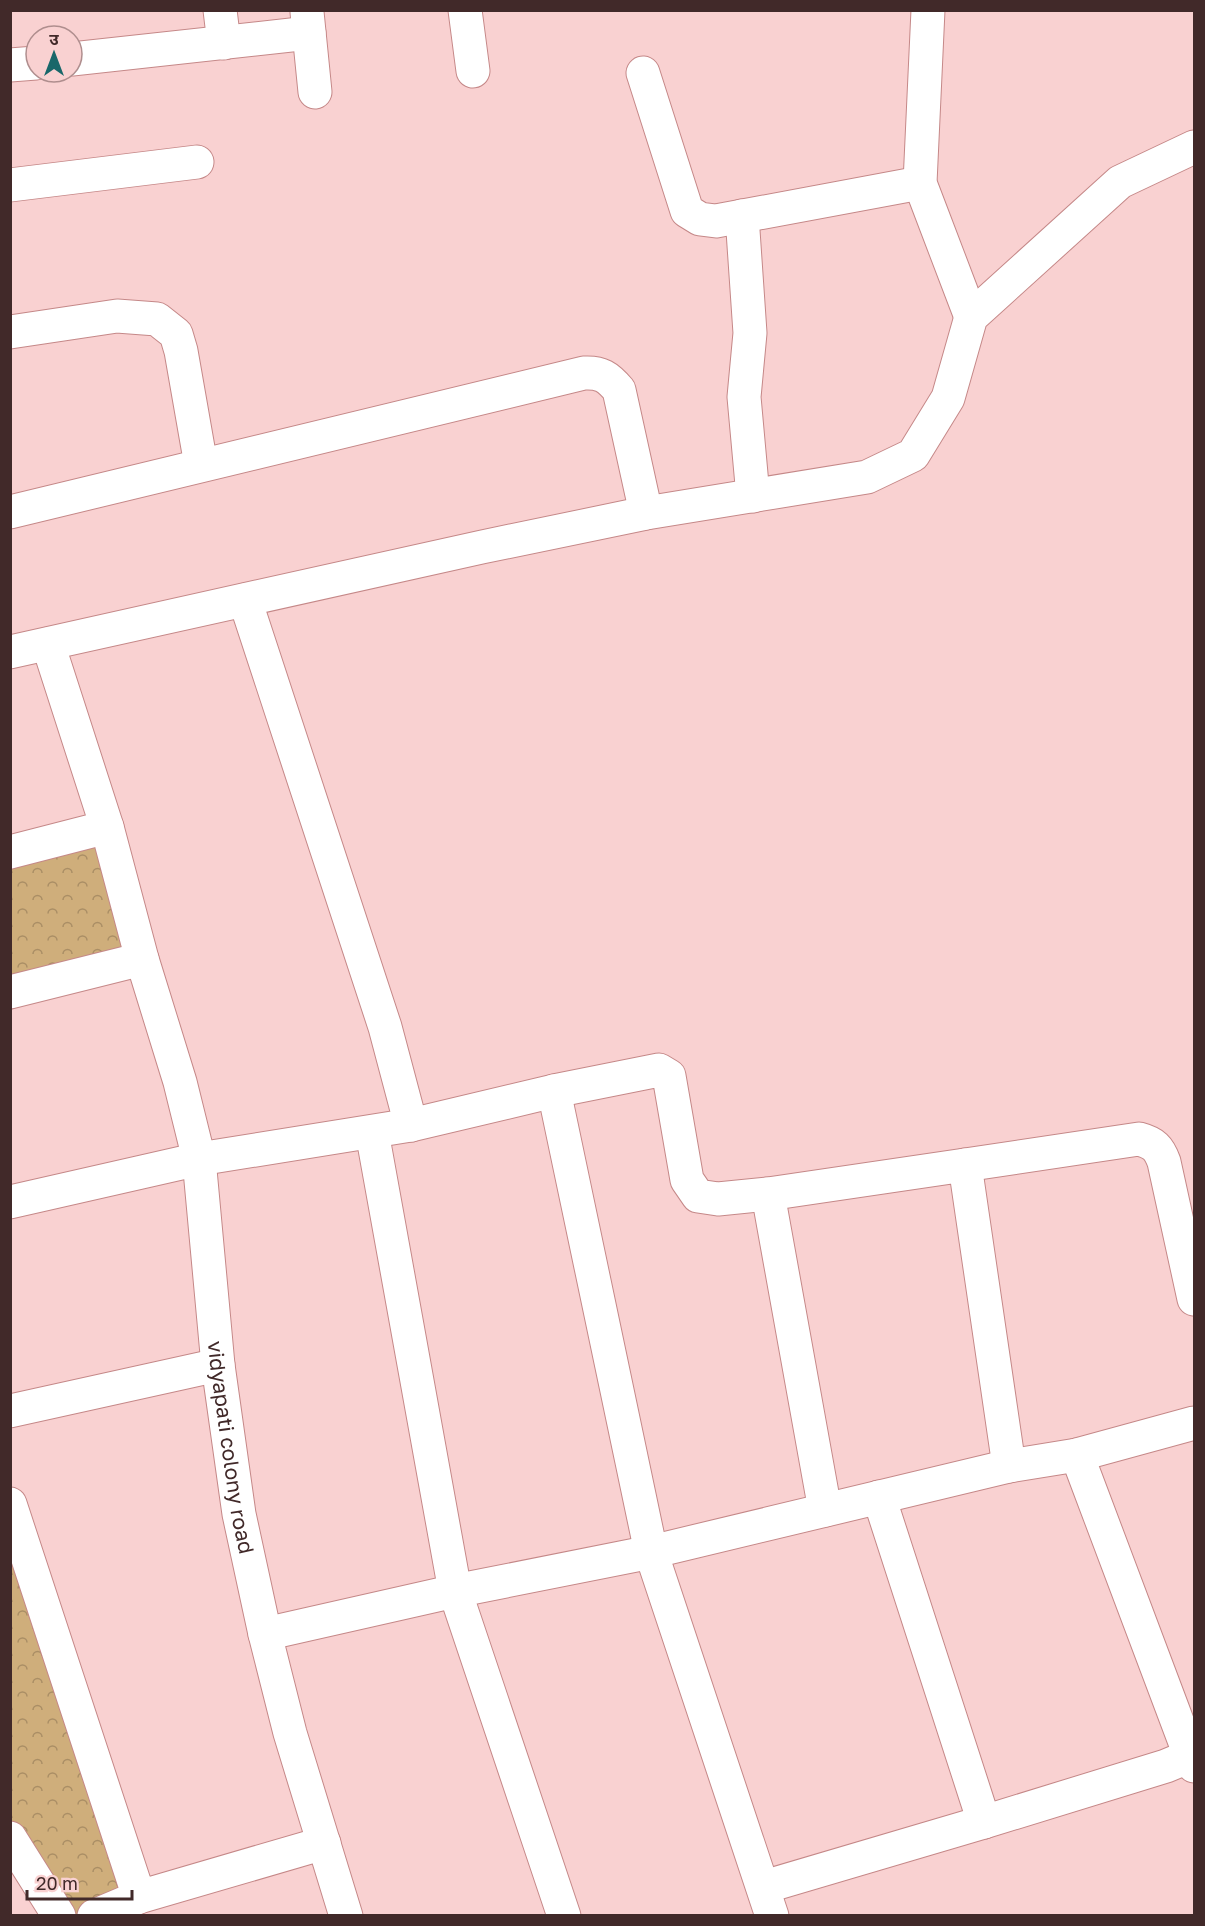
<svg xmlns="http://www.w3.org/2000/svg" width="1205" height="1926" viewBox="0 0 1205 1926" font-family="'Golos Text','Noto Sans Devanagari',sans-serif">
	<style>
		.park { fill: url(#park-crowns) }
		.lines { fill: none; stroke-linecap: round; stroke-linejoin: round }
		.street-casing { stroke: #c58888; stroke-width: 35 }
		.street { stroke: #fff; stroke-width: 33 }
		.labels { text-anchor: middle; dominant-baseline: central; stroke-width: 6; stroke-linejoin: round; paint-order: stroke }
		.street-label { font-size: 21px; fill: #412929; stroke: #f9d1d1 }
	</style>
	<defs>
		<pattern id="park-crowns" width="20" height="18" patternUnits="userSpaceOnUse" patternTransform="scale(1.5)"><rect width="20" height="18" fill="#cfae7b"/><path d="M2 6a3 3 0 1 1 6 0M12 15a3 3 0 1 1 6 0" fill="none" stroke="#aa8e65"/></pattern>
	</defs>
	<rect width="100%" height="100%" fill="#f9d1d1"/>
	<!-- park -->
	<g class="park">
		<path d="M 100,840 L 139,977 L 11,1004 L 11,864 Z"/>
		<path d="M 10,1560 L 133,1879 L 77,1915 L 74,1915 L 11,1820 Z"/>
	</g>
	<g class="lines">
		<defs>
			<g id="street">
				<path d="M 220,10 L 224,43"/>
				<path d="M 465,10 L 473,71"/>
				<path d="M 928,10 L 920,183 L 971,317"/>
				<path d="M 307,12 L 315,92"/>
				<path d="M 72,59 L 309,33"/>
				<path d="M 10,65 L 36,63"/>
				<path d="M 643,73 L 687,211 L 700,219 L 716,221 L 920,183"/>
				<path d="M 10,185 L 197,162"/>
				<path d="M 742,216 L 750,333 L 744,397 L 753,496"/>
				<path d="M 10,332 L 117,316 L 157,319 L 176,334 L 181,351 L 201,465"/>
				<path d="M 10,512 L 584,373 C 601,372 608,377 619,390 L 646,513"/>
				<path d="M 245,600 L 385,1027 L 411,1125"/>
				<path d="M 48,644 L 107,827 L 142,959 L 180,1082 L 199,1159 L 411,1125 L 554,1091 L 659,1070 L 669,1076 L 687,1180 L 698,1196 L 718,1199 L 768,1194 L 965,1165 L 1009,1466"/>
				<path d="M 10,652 L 482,547 L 646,513 L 867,477 L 913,455 L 948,398 L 971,317 L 1120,182 L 1194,147"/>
				<path d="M 10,852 L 107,827"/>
				<path d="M 10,992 L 142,959"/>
				<path d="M 554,1091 L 651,1552 L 772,1916"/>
				<path d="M 372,1132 L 455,1591 L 564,1916"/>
				<path d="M 965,1165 L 1139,1139 C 1154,1143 1159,1148 1164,1162 L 1194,1299"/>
				<path d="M 768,1194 L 825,1510"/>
				<path id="s1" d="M 10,1202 L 199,1159 L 218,1365 L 239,1514 L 265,1634 L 290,1733 L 346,1916"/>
				<path d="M 10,1411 L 218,1365"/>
				<path d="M 1077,1455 L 1194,1766"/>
				<path d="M 879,1497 L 984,1822"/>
				<path d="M 10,1504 L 139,1897 L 324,1843"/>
				<path d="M 265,1634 L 455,1591 L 651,1552 L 1009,1466 L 1077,1455 L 1194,1423"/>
				<path d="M 10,1838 L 59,1916"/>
				<path d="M 764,1887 L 984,1822 L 1166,1766 L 1190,1756"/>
				<path d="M 94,1916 L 139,1897"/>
			</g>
		</defs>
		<!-- street casing -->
		<use href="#street" class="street-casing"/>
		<!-- street -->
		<use href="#street" class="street"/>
	</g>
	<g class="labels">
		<!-- street labels -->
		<g class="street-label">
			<text stroke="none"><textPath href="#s1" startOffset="484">vidyapati colony road</textPath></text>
		</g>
	</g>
	<!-- border -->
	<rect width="1205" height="1926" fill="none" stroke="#412929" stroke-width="24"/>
	<!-- north arrow -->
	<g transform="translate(54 54)"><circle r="28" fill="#f9d1d1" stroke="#af8e8e" stroke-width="1.5"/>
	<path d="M0-4.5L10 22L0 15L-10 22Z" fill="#19676a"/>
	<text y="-9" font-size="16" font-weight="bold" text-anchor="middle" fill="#412929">उ</text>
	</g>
	<!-- scale -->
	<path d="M27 1890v9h105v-9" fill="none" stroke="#412929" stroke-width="3"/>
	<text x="36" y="1890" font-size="18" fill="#412929" stroke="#f9d1d1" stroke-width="4.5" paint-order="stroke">20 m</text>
</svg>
